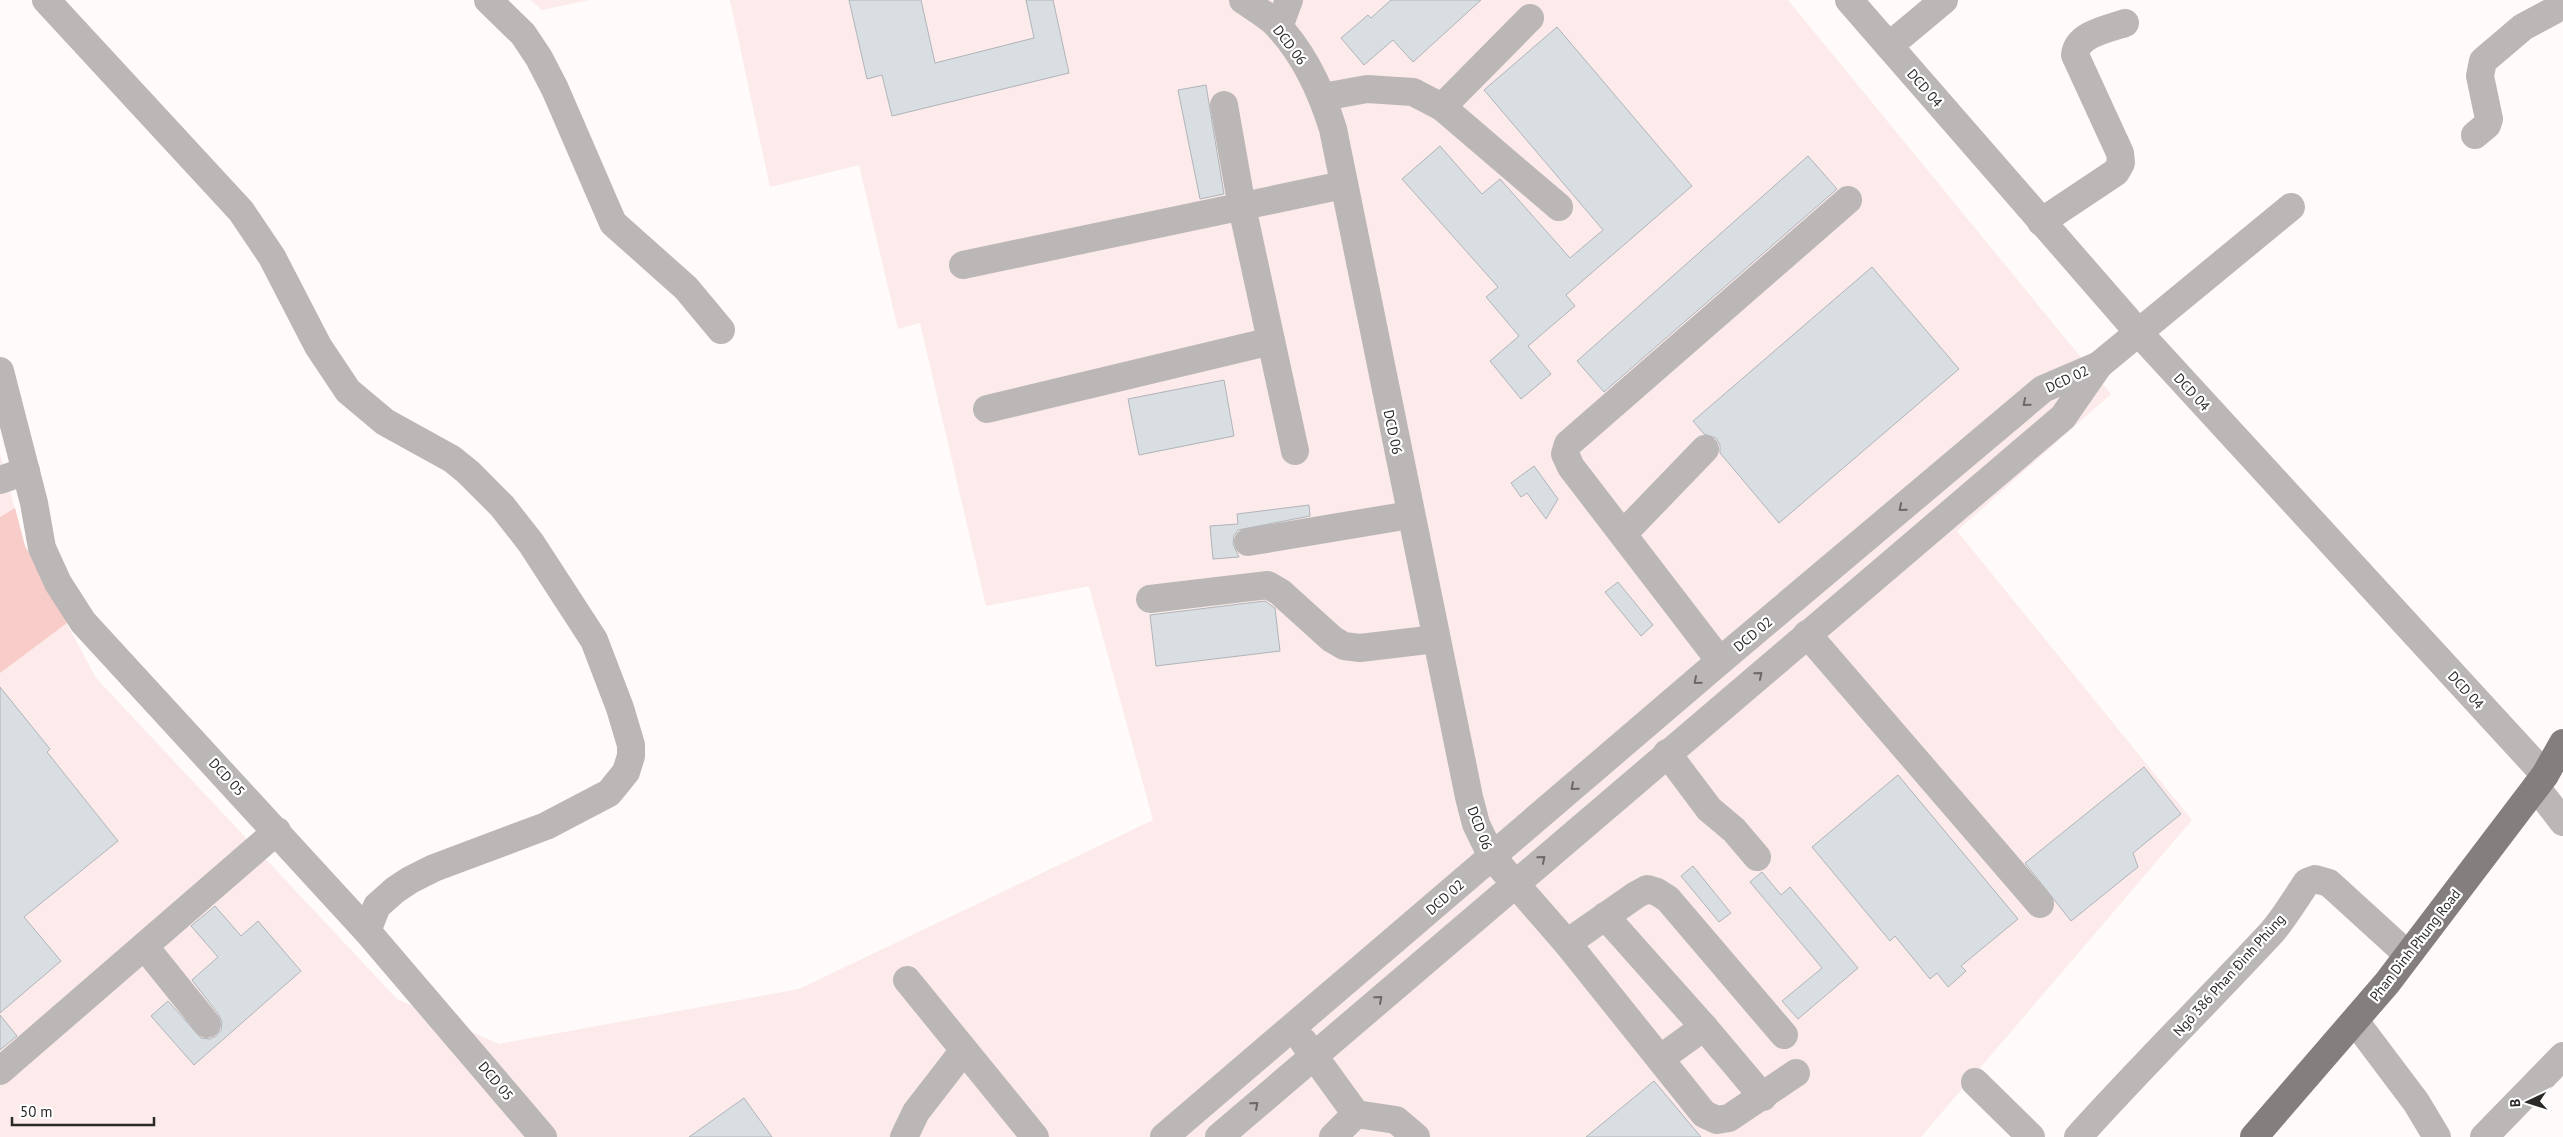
<svg xmlns="http://www.w3.org/2000/svg" width="2563" height="1137" viewBox="0 0 2563 1137" font-family="'PT Sans',sans-serif">
	<style>
		.built { fill: #fcebea }
		.green { fill: #f8ccc9 }
		.building { fill: #d9dee3; stroke: #afb4b9 }
		.lines { fill: none; stroke-linecap: round; stroke-linejoin: round }
		.minor { stroke: #bbb7b7; stroke-width: 28 }
		.major { stroke: #857e7e; stroke-width: 28 }
		.oneway { stroke: #6c6868 }
		.labels { text-anchor: middle; dominant-baseline: central; stroke-width: 4.5; stroke-linejoin: round; paint-order: stroke }
		.street-label { font-size: 14px; fill: #2b2828; stroke: #fff }
	</style>
	<rect width="100%" height="100%" fill="#fefbfa"/>
	<!-- built -->
	<g class="built">
		<path d="M 531,0 L 589,0 L 542,10 Z"/>
		<path d="M 730,0 L 1788,0 L 2111,394 L 1957,531 L 2192,820 L 1921,1137 L 0,1137 L 0,454 L 25,546 L 96,678 L 397,999 L 499,1044 L 799,989 L 1153,820 L 1089,586 L 986,606 L 920,323 L 898,329 L 859,165 L 770,187 Z"/>
	</g>
	<!-- green -->
	<path class="green" d="M 15,508 L 25,546 L 67,623 L 0,673 L 0,517 Z"/>
	<!-- building -->
	<g class="building">
		<path d="M 849,0 L 921,0 L 935,63 L 1034,38 L 1026,0 L 1053,0 L 1069,73 L 892,116 L 882,75 L 867,79 Z"/>
		<path d="M 1391,0 L 1481,0 L 1413,62 L 1393,40 L 1364,65 L 1341,38 L 1368,15 L 1371,18 Z"/>
		<path d="M 1557,27 L 1692,186 L 1566,295 L 1575,306 L 1528,346 L 1551,374 L 1521,399 L 1490,361 L 1519,336 L 1486,297 L 1498,287 L 1402,179 L 1440,146 L 1482,194 L 1500,179 L 1570,258 L 1603,230 L 1484,90 Z"/>
		<path d="M 1206,85 L 1224,194 L 1200,199 L 1178,90 Z"/>
		<path d="M 1808,156 L 1837,189 L 1604,392 L 1577,361 Z"/>
		<path d="M 1872,267 L 1959,369 L 1779,523 L 1720,453 L 1720,445 L 1716,438 L 1704,434 L 1693,421 Z"/>
		<path d="M 1224,380 L 1234,436 L 1139,455 L 1128,399 Z"/>
		<path d="M 1534,466 L 1558,499 L 1546,519 L 1527,493 L 1521,497 L 1511,483 Z"/>
		<path d="M 1309,505 L 1310,516 L 1238,530 L 1234,536 L 1233,544 L 1239,557 L 1213,559 L 1210,526 L 1238,524 L 1237,514 Z"/>
		<path d="M 1618,582 L 1653,625 L 1641,636 L 1605,592 Z"/>
		<path d="M 1265,601 L 1275,608 L 1280,651 L 1156,666 L 1150,615 Z"/>
		<path d="M 0,687 L 50,749 L 47,752 L 118,841 L 24,917 L 61,961 L 0,1013 Z"/>
		<path d="M 2144,767 L 2181,814 L 2133,853 L 2138,867 L 2071,921 L 2025,863 Z"/>
		<path d="M 1898,775 L 2018,919 L 1961,966 L 1966,971 L 1948,987 L 1937,973 L 1930,979 L 1895,936 L 1890,941 L 1812,847 Z"/>
		<path d="M 1693,866 L 1731,913 L 1719,922 L 1681,876 Z"/>
		<path d="M 1762,872 L 1781,895 L 1790,887 L 1858,968 L 1798,1019 L 1782,1001 L 1822,968 L 1750,882 Z"/>
		<path d="M 215,906 L 241,936 L 258,921 L 301,971 L 194,1065 L 151,1016 L 168,1001 L 201,1038 L 210,1039 L 216,1036 L 221,1030 L 222,1022 L 219,1015 L 192,980 L 218,957 L 191,926 Z"/>
		<path d="M 0,1015 L 17,1036 L 0,1050 Z"/>
		<path d="M 1654,1081 L 1701,1137 L 1586,1137 Z"/>
		<path d="M 744,1098 L 772,1137 L 689,1137 Z"/>
	</g>
	<g class="lines">
		<!-- minor -->
		<g class="minor">
			<path d="M 46,0 L 241,211 L 272,257 L 318,346 L 348,391 L 385,422 L 452,459 L 468,472 L 502,506 L 531,543 L 594,640 L 620,708 L 631,745 L 631,756 L 626,772 L 609,793 L 546,826 L 434,868 L 410,880 L 395,890 L 377,906 L 367,931"/>
			<path d="M 488,0 L 523,34 L 539,58 L 555,89 L 613,223 L 686,288 L 721,330"/>
			<path d="M 1243,0 C 1253,7 1265,14 1274,22 C 1304,52 1321,90 1333,129 L 1469,797 L 1476,824 L 1492,857 L 1567,943 L 1704,1114 L 1717,1120 L 1729,1118 L 1796,1073"/>
			<path d="M 1849,0 L 2139,333 L 2545,775"/>
			<path d="M 1279,27 L 1289,0"/>
			<path d="M 1889,46 L 1944,0"/>
			<path d="M 1323,97 L 1367,89 L 1413,92 L 1442,107 L 1559,207"/>
			<path d="M 1224,105 L 1242,207 L 1295,451"/>
			<path d="M 1442,107 L 1530,18"/>
			<path d="M 2475,135 L 2487,125 L 2489,119 L 2480,76 L 2483,61 L 2523,27 L 2553,11 L 2560,0"/>
			<path d="M 2041,222 L 2116,172 L 2121,163 L 2120,153 L 2075,55 C 2077,34 2108,29 2125,23"/>
			<path d="M 963,265 L 1343,185"/>
			<path d="M 0,371 L 34,503 L 42,548 L 58,583 L 83,622 L 367,931 L 543,1137"/>
			<path d="M 987,409 L 1271,341"/>
			<path d="M 0,480 L 26,471"/>
			<path d="M 1623,534 L 1705,449"/>
			<path d="M 1248,542 L 1410,515"/>
			<path d="M 1150,599 L 1268,585 L 1280,592 L 1332,639 L 1344,646 L 1360,648 L 1436,639"/>
			<path d="M 1807,634 L 2040,904"/>
			<path d="M 1720,661 L 1571,467 L 1565,454 L 1568,444 L 1848,200"/>
			<path d="M 1667,753 L 1709,809 L 1734,830 L 1757,857"/>
			<path d="M 2536,787 L 2563,822"/>
			<path d="M 1605,916 L 1704,1027 L 1763,1097"/>
			<path d="M 1567,943 L 1636,895 L 1647,889 L 1657,892 L 1668,899 L 1784,1035"/>
			<path d="M 145,947 L 207,1024"/>
			<path d="M 907,980 L 1035,1137"/>
			<path d="M 2355,1021 L 2416,1102 L 2437,1137"/>
			<path d="M 1303,1041 L 1356,1114 L 1396,1120 L 1416,1137"/>
			<path d="M 1661,1058 L 1704,1027"/>
			<path d="M 0,1071 L 277,831"/>
			<path d="M 1975,1082 L 2031,1137"/>
			<path d="M 904,1137 L 916,1112 L 964,1050"/>
			<path d="M 1164,1137 L 1720,661 L 2043,389 L 2099,365 L 2291,207"/>
			<path d="M 1219,1137 L 2063,417 L 2099,365"/>
			<path d="M 1333,1137 L 1356,1114"/>
			<path d="M 2078,1137 C 2141,1067 2208,1001 2272,932 C 2285,917 2296,898 2307,882 L 2315,879 L 2329,883 L 2408,955"/>
			<path d="M 2484,1137 L 2563,1056"/>
		</g>
		<!-- major -->
		<path class="major" d="M 2254,1137 L 2387,983 L 2545,775 L 2563,743"/>
	</g>
	<!-- one-way arrows -->
	<defs><path id="oneway-chevron" d="M-2-3.5L2.5 0L-2 3.5" fill="none" stroke-width="1.6" stroke-linecap="round" stroke-linejoin="round" transform="scale(1.25)"/></defs>
	<g class="oneway">
		<use href="#oneway-chevron" transform="translate(2026 403) rotate(140)"/>
		<use href="#oneway-chevron" transform="translate(1902 508) rotate(140)"/>
		<use href="#oneway-chevron" transform="translate(1759 675) rotate(-40)"/>
		<use href="#oneway-chevron" transform="translate(1697 681) rotate(139)"/>
		<use href="#oneway-chevron" transform="translate(1574 787) rotate(139)"/>
		<use href="#oneway-chevron" transform="translate(1542 859) rotate(-40)"/>
		<use href="#oneway-chevron" transform="translate(1379 999) rotate(-41)"/>
		<use href="#oneway-chevron" transform="translate(1255 1105) rotate(-41)"/>
	</g>
	<g class="labels">
		<!-- street labels -->
		<g class="street-label">
			<text transform="translate(1290 45) rotate(53)">DCD 06</text>
			<text transform="translate(1925 88) rotate(49)">DCD 04</text>
			<text transform="translate(2067 379) rotate(-25)">DCD 02</text>
			<text transform="translate(2192 392) rotate(47)">DCD 04</text>
			<text transform="translate(1393 432) rotate(78)">DCD 06</text>
			<text transform="translate(1753 634) rotate(-40)">DCD 02</text>
			<text transform="translate(2466 690) rotate(47)">DCD 04</text>
			<text transform="translate(227 777) rotate(47)">DCD 05</text>
			<text transform="translate(1480 828) rotate(69)">DCD 06</text>
			<text transform="translate(1445 897) rotate(-41)">DCD 02</text>
			<text transform="translate(2415 945) rotate(-52)">Phan Dinh Phung Road</text>
			<text transform="translate(2229 975) rotate(-48)">Ngõ 386 Phan Đình Phùng</text>
			<text transform="translate(496 1081) rotate(50)">DCD 05</text>
		</g>
	</g>
	<!-- north arrow -->
	<g transform="translate(2528 1102) rotate(266)" stroke="#ffffff" stroke-width="4" paint-order="stroke">
	<path d="M0-4L9 19L0 12L-9 19Z" fill="#2b2828"/>
	<text y="-8" font-size="14" font-weight="bold" text-anchor="middle" fill="#2b2828">B</text>
	</g>
	<!-- scale -->
	<path d="M12 1117v8h142v-8" fill="none" stroke="#2b2828" stroke-width="2.5"/>
	<text x="20" y="1117" font-size="15" fill="#2b2828" stroke="#ffffff" stroke-width="4" paint-order="stroke">50 m</text>
</svg>
